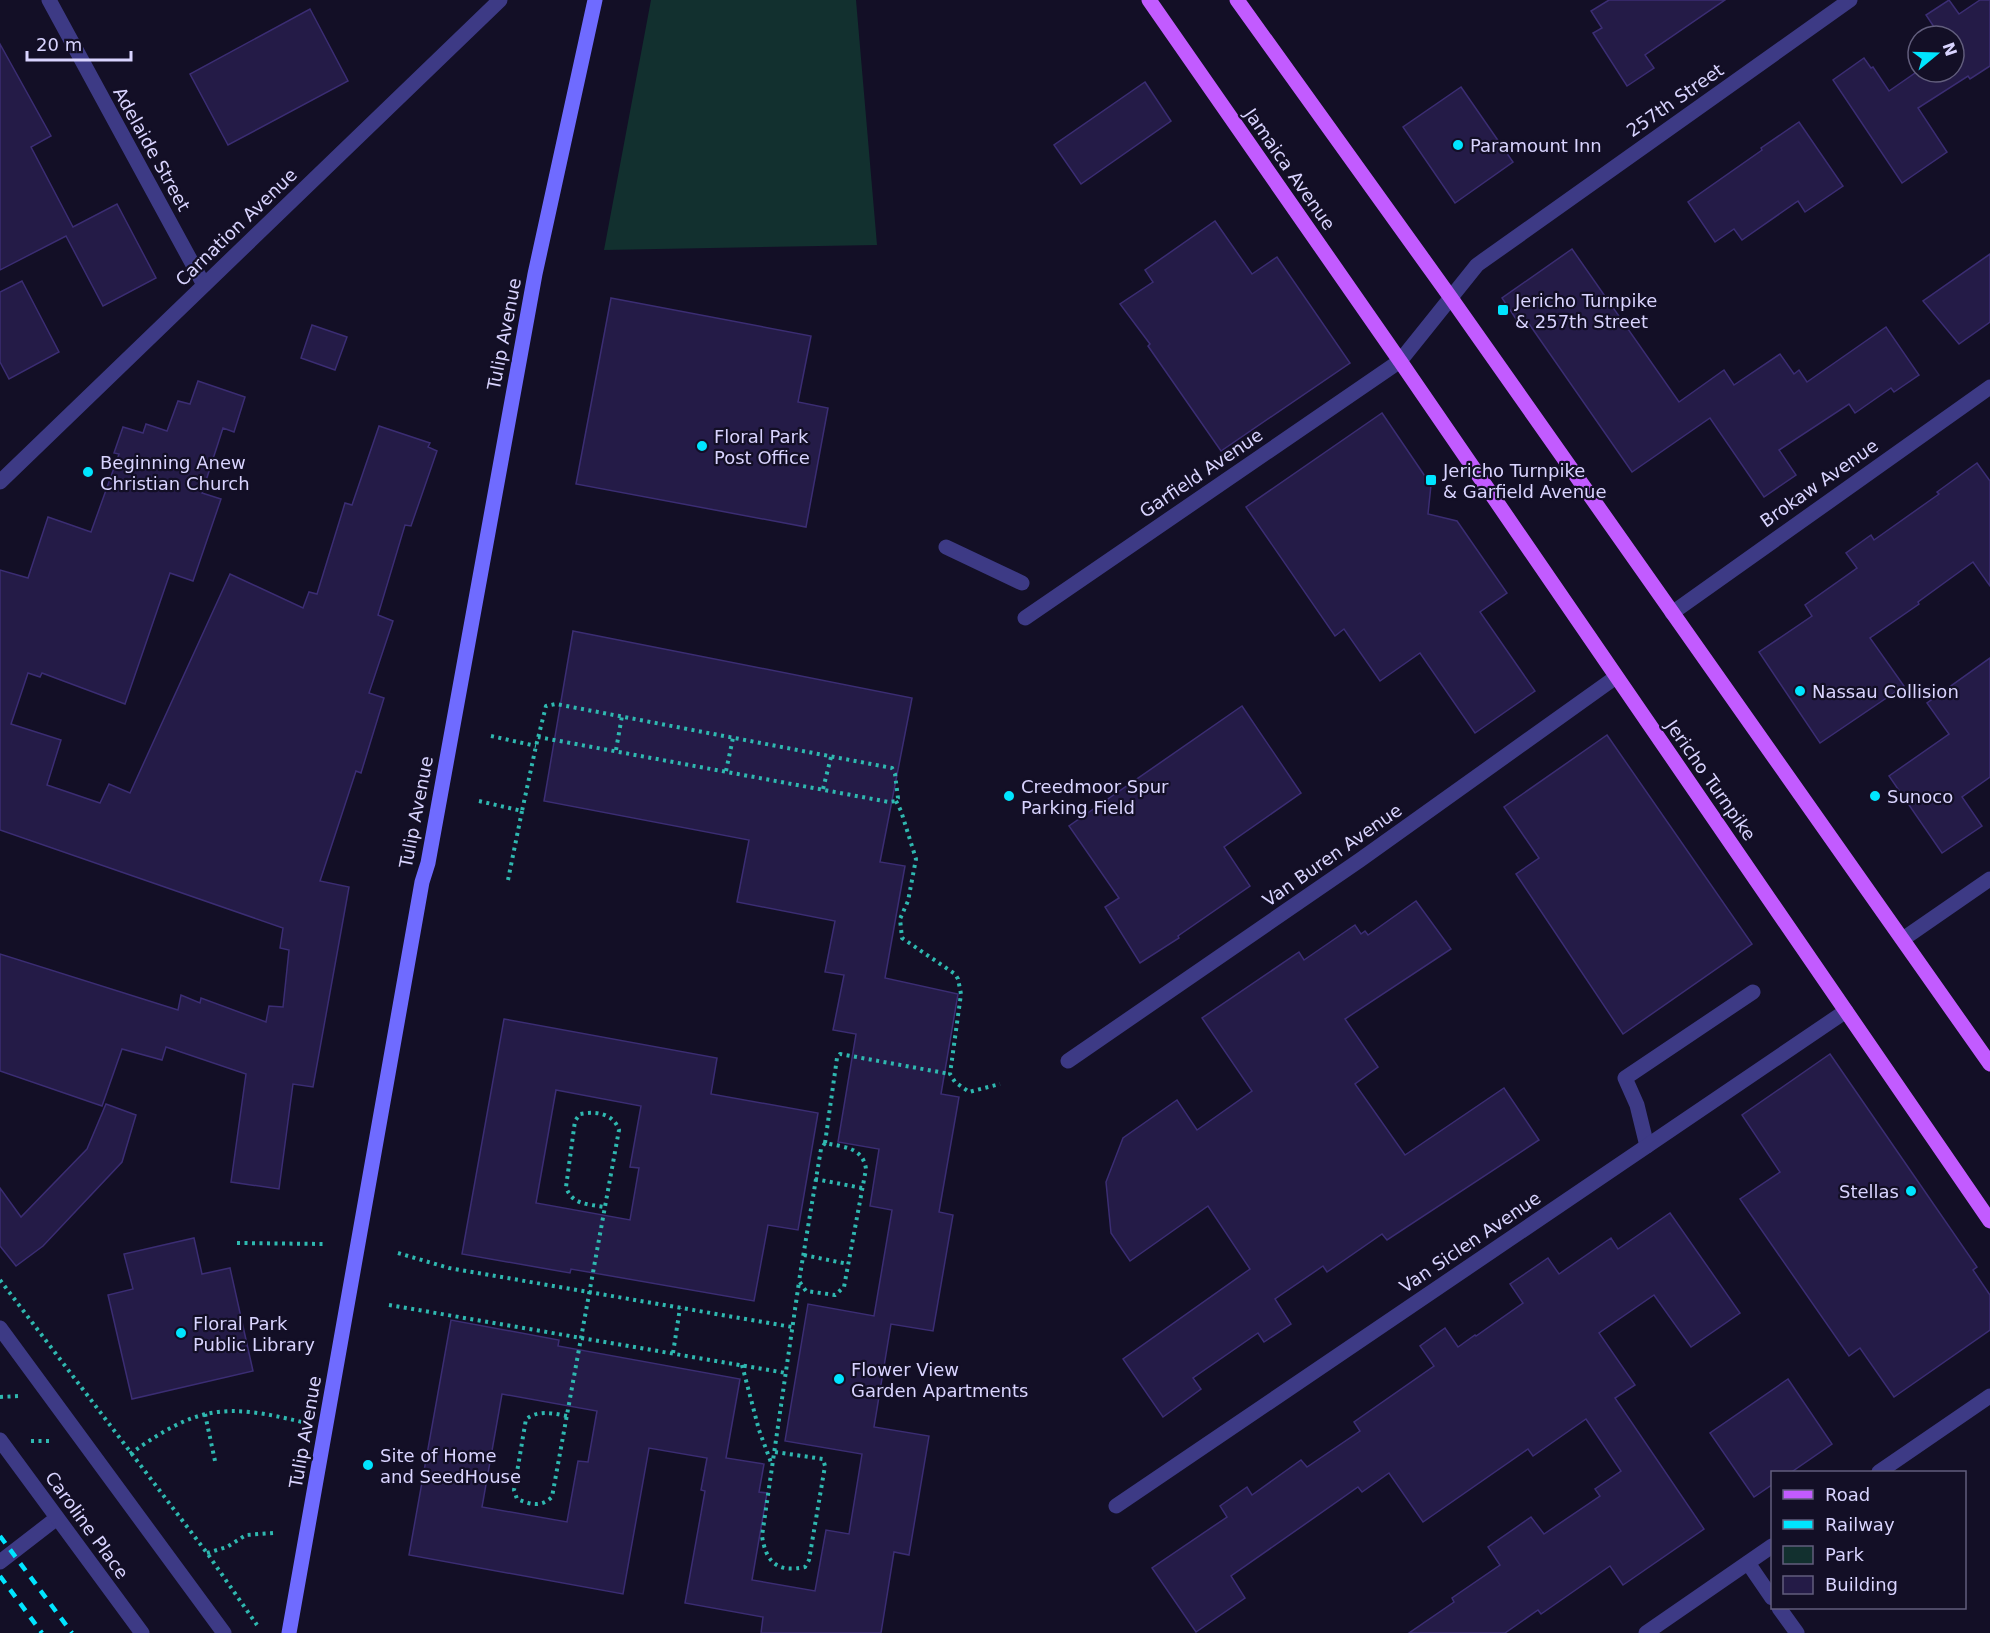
<svg xmlns="http://www.w3.org/2000/svg" width="1990" height="1633" viewBox="0 0 1990 1633" font-family="'DejaVu Sans',sans-serif">
	<style>
		.green { fill: #12302f }
		.building { fill: #241b47; stroke: #3b2d73; stroke-width: 1.5; fill-rule: evenodd }
		.lines { fill: none; stroke-linecap: round; stroke-linejoin: round }
		.path { stroke: #2fb8b0; stroke-width: 4; stroke-dasharray: 3 4.5; stroke-linecap: butt }
		.lane { stroke: #3d3a85; stroke-width: 15 }
		.street { stroke: #3d3a85; stroke-width: 15 }
		.secondary { stroke: #6f6bff; stroke-width: 15 }
		.primary { stroke: #c25bff; stroke-width: 15 }
		.rail { stroke: #00e5ff; stroke-width: 4.5; stroke-dasharray: 9 8; stroke-linecap: butt }
		.poi-dot { fill: #00e5ff; stroke: #130f26; stroke-width: 2 }
		.labels { text-anchor: middle; dominant-baseline: central; stroke-width: 4.5; stroke-linejoin: round; paint-order: stroke }
		.street-label { font-size: 18px; fill: #d9d4ff; stroke: #130f26 }
		.poi-label { font-size: 18px; fill: #d9d4ff; stroke: #130f26; text-anchor: start }
	</style>
	<rect width="100%" height="100%" fill="#130f26"/>
	<!-- green -->
	<path class="green" d="M 651,0 L 856,0 L 877,245 L 604,250 Z"/>
	<!-- building -->
	<g class="building">
		<path d="M 1609,0 L 1725,0 L 1645,55 L 1654,68 L 1627,86 L 1593,33 L 1602,28 L 1591,11 Z"/>
		<path d="M 1949,0 L 1959,14 L 1980,0 L 1990,0 L 1990,66 L 1970,79 L 1968,76 L 1918,108 L 1947,152 L 1902,183 L 1833,80 L 1864,58 L 1871,68 L 1873,67 L 1889,91 L 1918,71 L 1954,72 L 1954,36 L 1940,36 L 1926,15 Z"/>
		<path d="M 310,9 L 348,81 L 228,145 L 190,74 Z"/>
		<path d="M 0,44 L 51,136 L 31,147 L 73,227 L 117,204 L 156,278 L 103,306 L 66,236 L 0,270 Z"/>
		<path d="M 1145,82 L 1171,121 L 1081,184 L 1054,145 Z"/>
		<path d="M 1461,87 L 1513,162 L 1455,203 L 1403,127 Z"/>
		<path d="M 1799,122 L 1843,186 L 1805,212 L 1798,201 L 1742,240 L 1734,229 L 1715,242 L 1688,202 L 1762,150 L 1761,148 Z"/>
		<path d="M 1215,221 L 1252,274 L 1277,257 L 1350,363 L 1221,451 L 1148,346 L 1150,344 L 1120,304 L 1153,282 L 1145,270 Z"/>
		<path d="M 1572,249 L 1679,402 L 1724,370 L 1734,385 L 1780,354 L 1794,374 L 1799,370 L 1807,382 L 1886,327 L 1919,375 L 1894,392 L 1891,388 L 1855,413 L 1849,404 L 1779,450 L 1796,475 L 1764,497 L 1710,418 L 1632,472 L 1525,318 L 1518,322 L 1502,298 Z"/>
		<path d="M 1990,254 L 1990,322 L 1959,344 L 1923,301 Z"/>
		<path d="M 22,281 L 59,352 L 9,379 L 0,362 L 0,292 Z"/>
		<path d="M 611,298 L 811,336 L 798,402 L 828,408 L 806,527 L 576,484 Z"/>
		<path d="M 312,325 L 347,337 L 335,370 L 301,358 Z"/>
		<path d="M 198,381 L 245,397 L 234,432 L 223,428 L 202,493 L 221,499 L 193,581 L 170,573 L 125,704 L 42,673 L 40,677 L 28,673 L 11,724 L 61,740 L 47,785 L 100,803 L 109,784 L 130,793 L 230,574 L 303,608 L 309,592 L 317,594 L 345,503 L 352,505 L 379,426 L 430,443 L 428,447 L 437,451 L 411,526 L 405,525 L 378,615 L 393,621 L 369,693 L 384,698 L 361,773 L 356,771 L 320,881 L 349,887 L 313,1087 L 293,1084 L 279,1189 L 231,1182 L 246,1074 L 166,1047 L 162,1060 L 122,1049 L 102,1106 L 0,1071 L 0,954 L 178,1010 L 181,995 L 200,1003 L 201,998 L 266,1022 L 269,1006 L 283,1007 L 289,950 L 280,948 L 283,928 L 0,830 L 0,570 L 28,578 L 48,517 L 91,532 L 119,454 L 114,453 L 123,427 L 143,433 L 146,424 L 167,431 L 178,401 L 190,404 Z"/>
		<path d="M 1382,413 L 1431,485 L 1428,514 L 1457,521 L 1507,593 L 1480,612 L 1535,691 L 1475,733 L 1420,653 L 1380,681 L 1344,629 L 1335,636 L 1246,507 Z"/>
		<path d="M 1977,463 L 1990,481 L 1990,586 L 1973,562 L 1918,602 L 1919,604 L 1870,638 L 1904,686 L 1820,743 L 1759,652 L 1812,616 L 1805,605 L 1857,568 L 1846,553 L 1871,535 L 1874,540 L 1939,494 L 1937,492 Z"/>
		<path d="M 573,631 L 912,698 L 880,862 L 905,866 L 885,978 L 958,994 L 941,1094 L 959,1097 L 939,1212 L 953,1215 L 933,1331 L 891,1324 L 874,1427 L 929,1436 L 909,1555 L 894,1552 L 881,1633 L 761,1633 L 763,1617 L 685,1603 L 705,1491 L 701,1490 L 707,1458 L 649,1448 L 623,1594 L 409,1555 L 451,1320 L 559,1340 L 558,1346 L 740,1379 L 726,1458 L 764,1464 L 759,1492 L 767,1493 L 752,1580 L 815,1591 L 826,1530 L 849,1534 L 862,1454 L 785,1441 L 808,1304 L 874,1316 L 892,1210 L 870,1206 L 879,1149 L 838,1142 L 856,1034 L 833,1030 L 844,975 L 825,972 L 835,921 L 737,902 L 749,840 L 544,801 ZM 502,1394 L 597,1411 L 588,1462 L 578,1461 L 567,1522 L 482,1507 Z"/>
		<path d="M 1990,658 L 1990,777 L 1962,797 L 1982,826 L 1942,853 L 1889,776 L 1949,734 L 1927,703 Z"/>
		<path d="M 1242,706 L 1301,793 L 1224,847 L 1250,886 L 1178,936 L 1179,938 L 1140,963 L 1105,907 L 1119,898 L 1069,826 Z"/>
		<path d="M 1607,735 L 1752,944 L 1623,1034 L 1516,874 L 1539,858 L 1504,807 Z"/>
		<path d="M 1416,901 L 1451,949 L 1345,1019 L 1378,1067 L 1355,1084 L 1405,1155 L 1504,1088 L 1539,1140 L 1387,1240 L 1382,1234 L 1327,1272 L 1323,1266 L 1275,1299 L 1291,1324 L 1264,1342 L 1258,1333 L 1193,1378 L 1201,1389 L 1163,1417 L 1123,1359 L 1250,1269 L 1208,1206 L 1130,1261 L 1111,1233 L 1106,1182 L 1123,1138 L 1177,1100 L 1197,1130 L 1252,1091 L 1202,1018 L 1299,952 L 1304,960 L 1355,925 L 1361,934 L 1365,931 L 1368,935 Z"/>
		<path d="M 504,1019 L 717,1058 L 711,1094 L 818,1113 L 798,1230 L 768,1225 L 754,1301 L 571,1269 L 570,1273 L 462,1254 ZM 556,1090 L 641,1106 L 630,1167 L 639,1168 L 630,1220 L 536,1203 Z"/>
		<path d="M 1830,1054 L 1977,1267 L 1973,1270 L 1990,1295 L 1990,1330 L 1894,1397 L 1860,1348 L 1849,1356 L 1740,1199 L 1780,1172 L 1742,1115 Z"/>
		<path d="M 106,1104 L 136,1115 L 122,1162 L 43,1246 L 16,1266 L 0,1246 L 0,1188 L 21,1217 L 87,1149 Z"/>
		<path d="M 1670,1213 L 1740,1313 L 1691,1347 L 1654,1295 L 1599,1333 L 1635,1385 L 1615,1398 L 1704,1529 L 1623,1585 L 1610,1566 L 1541,1614 L 1538,1610 L 1505,1633 L 1409,1633 L 1454,1602 L 1452,1598 L 1500,1565 L 1488,1547 L 1531,1517 L 1544,1534 L 1600,1496 L 1595,1489 L 1621,1471 L 1586,1419 L 1533,1456 L 1528,1449 L 1423,1522 L 1389,1473 L 1362,1492 L 1358,1487 L 1231,1576 L 1245,1598 L 1196,1632 L 1152,1568 L 1227,1517 L 1220,1506 L 1247,1487 L 1252,1495 L 1301,1460 L 1307,1467 L 1360,1431 L 1354,1422 L 1434,1366 L 1420,1346 L 1445,1328 L 1458,1347 L 1475,1335 L 1476,1336 L 1523,1303 L 1510,1284 L 1548,1258 L 1559,1274 L 1611,1238 L 1618,1249 Z"/>
		<path d="M 194,1238 L 202,1274 L 230,1268 L 253,1371 L 132,1399 L 108,1295 L 133,1289 L 124,1254 Z"/>
		<path d="M 1788,1379 L 1832,1444 L 1790,1473 L 1773,1473 L 1773,1484 L 1754,1497 L 1710,1433 Z"/>
	</g>
	<g class="lines">
		<!-- path -->
		<g class="path">
			<path d="M 491,736 L 536,746"/>
			<path d="M 616,750 L 622,716"/>
			<path d="M 726,771 L 733,738"/>
			<path d="M 823,789 L 831,757"/>
			<path d="M 479,801 L 522,811 L 536,746 L 546,706 L 556,704 L 892,768 L 895,774 L 898,798 L 896,801 L 889,802 L 538,737"/>
			<path d="M 896,801 L 901,811 L 916,859 L 908,901 L 900,919 L 902,938 L 955,974 L 958,979 L 961,994 L 950,1074 L 955,1082 L 969,1092 L 1000,1084"/>
			<path d="M 508,880 L 522,811"/>
			<path d="M 825,1143 L 821,1149 L 799,1281 L 806,1291 L 835,1295 L 844,1287 L 866,1169 C 863,1147 843,1147 825,1143 L 837,1058 L 840,1054 L 950,1074"/>
			<path d="M 815,1179 L 862,1188"/>
			<path d="M 237,1243 L 324,1244"/>
			<path d="M 398,1253 L 449,1268 L 792,1327"/>
			<path d="M 804,1255 L 848,1264"/>
			<path d="M 0,1280 L 207,1553 L 257,1625"/>
			<path d="M 389,1305 L 786,1373"/>
			<path d="M 673,1353 L 680,1308"/>
			<path d="M 742,1365 L 759,1430 L 772,1465"/>
			<path d="M 0,1397 L 20,1396"/>
			<path d="M 205,1414 L 215,1461"/>
			<path d="M 567,1416 C 551,1413 539,1410 526,1419 L 514,1490 L 517,1499 C 530,1504 540,1508 552,1497 L 619,1130 C 613,1113 596,1111 580,1114 L 575,1121 L 566,1187 C 572,1205 588,1204 604,1207"/>
			<path d="M 31,1441 L 51,1441"/>
			<path d="M 775,1452 L 823,1459 L 825,1466 L 809,1560 L 805,1567 C 777,1573 766,1562 762,1536 L 799,1282"/>
			<path d="M 130,1454 C 197,1406 224,1403 302,1422"/>
			<path d="M 207,1553 L 227,1547 L 246,1535 L 273,1533"/>
		</g>
		<!-- lane -->
		<g class="lane">
			<path d="M 946,547 L 1022,583"/>
			<path d="M 1647,1146 L 1637,1105 L 1625,1078 L 1753,992"/>
			<path d="M 0,1562 L 57,1518"/>
		</g>
		<!-- street -->
		<g class="street">
			<path d="M 49,0 L 204,285"/>
			<path d="M 0,482 L 500,0"/>
			<path d="M 1672,613 L 1990,387"/>
			<path d="M 1025,618 L 1400,361 L 1477,265 L 1850,0"/>
			<path d="M 1903,939 L 1990,879"/>
			<path d="M 1068,1061 L 1360,860 L 1616,677"/>
			<path d="M 0,1328 L 224,1633"/>
			<path d="M 0,1440 L 142,1633"/>
			<path d="M 1879,1472 L 1990,1396"/>
			<path d="M 1116,1506 L 1846,1011"/>
			<path d="M 1748,1563 L 1772,1598"/>
			<path d="M 1779,1608 L 1797,1633"/>
			<path d="M 1646,1633 L 1772,1546"/>
		</g>
		<!-- secondary -->
		<path class="secondary" d="M 289,1633 L 422,882 L 428,863 L 535,274 L 595,0"/>
		<!-- primary -->
		<g class="primary">
			<path d="M 1149,0 L 1400,361 L 1990,1221"/>
			<path d="M 1237,0 L 1451,298 L 1990,1064"/>
		</g>
		<!-- rail -->
		<g class="rail">
			<path d="M 0,1536 L 72,1633"/>
			<path d="M 0,1576 L 42,1633"/>
		</g>
	</g>
	<!-- markers -->
	<g class="poi-dot">
		<circle cx="1458" cy="145" r="6"/>
		<rect x="1497" y="304" width="12" height="12" rx="3"/>
		<circle cx="702" cy="446" r="6"/>
		<circle cx="88" cy="472" r="6"/>
		<rect x="1425" y="474" width="12" height="12" rx="3"/>
		<circle cx="1800" cy="691" r="6"/>
		<circle cx="1009" cy="796" r="6"/>
		<circle cx="1875" cy="796" r="6"/>
		<circle cx="1911" cy="1191" r="6"/>
		<circle cx="181" cy="1333" r="6"/>
		<circle cx="839" cy="1379" r="6"/>
		<circle cx="368" cy="1465" r="6"/>
	</g>
	<g class="labels">
		<!-- street labels -->
		<g class="street-label">
			<text transform="translate(1675 100) rotate(-35)">257th Street</text>
			<text transform="translate(152 149) rotate(61)">Adelaide Street</text>
			<text transform="translate(1290 169) rotate(55)">Jamaica Avenue</text>
			<text transform="translate(236 227) rotate(-44)">Carnation Avenue</text>
			<text transform="translate(504 334) rotate(-79)">Tulip Avenue</text>
			<text transform="translate(1201 473) rotate(-34)">Garfield Avenue</text>
			<text transform="translate(1819 483) rotate(-35)">Brokaw Avenue</text>
			<text transform="translate(1711 780) rotate(55)">Jericho Turnpike</text>
			<text transform="translate(416 812) rotate(-79)">Tulip Avenue</text>
			<text transform="translate(1332 855) rotate(-35)">Van Buren Avenue</text>
			<text transform="translate(1470 1242) rotate(-34)">Van Siclen Avenue</text>
			<text transform="translate(305 1432) rotate(-80)">Tulip Avenue</text>
			<text transform="translate(87 1525) rotate(54)">Caroline Place</text>
		</g>
		<!-- poi labels -->
		<g class="poi-label">
			<text x="1470" y="145">Paramount Inn</text>
			<text x="1515" y="300">Jericho Turnpike<tspan x="1515" dy="21">&amp; 257th Street</tspan></text>
			<text x="714" y="436">Floral Park<tspan x="714" dy="21">Post Office</tspan></text>
			<text x="100" y="462">Beginning Anew<tspan x="100" dy="21">Christian Church</tspan></text>
			<text x="1443" y="470">Jericho Turnpike<tspan x="1443" dy="21">&amp; Garfield Avenue</tspan></text>
			<text x="1812" y="691">Nassau Collision</text>
			<text x="1021" y="786">Creedmoor Spur<tspan x="1021" dy="21">Parking Field</tspan></text>
			<text x="1887" y="796">Sunoco</text>
			<text x="1899" y="1191" text-anchor="end">Stellas</text>
			<text x="193" y="1323">Floral Park<tspan x="193" dy="21">Public Library</tspan></text>
			<text x="851" y="1369">Flower View<tspan x="851" dy="21">Garden Apartments</tspan></text>
			<text x="380" y="1455">Site of Home<tspan x="380" dy="21">and SeedHouse</tspan></text>
		</g>
	</g>
	<!-- legend -->
	<rect x="1771" y="1471" width="195" height="138" fill="#130f26" stroke="#625e7d" stroke-width="1.5"/>
	<rect x="1783" y="1490" width="30" height="9" fill="#c25bff" stroke="#625e7d" stroke-width="1.5"/>
	<text x="1825" y="1501" font-size="18" fill="#d9d4ff">Road</text>
	<rect x="1783" y="1520" width="30" height="9" fill="#00e5ff" stroke="#625e7d" stroke-width="1.5"/>
	<text x="1825" y="1531" font-size="18" fill="#d9d4ff">Railway</text>
	<rect x="1783" y="1546" width="30" height="18" fill="#12302f" stroke="#625e7d" stroke-width="1.5"/>
	<text x="1825" y="1561" font-size="18" fill="#d9d4ff">Park</text>
	<rect x="1783" y="1576" width="30" height="18" fill="#241b47" stroke="#625e7d" stroke-width="1.5"/>
	<text x="1825" y="1591" font-size="18" fill="#d9d4ff">Building</text>
	<!-- north arrow -->
	<g transform="translate(1936 54) rotate(71)"><circle r="28" fill="#130f26" stroke="#625e7d" stroke-width="1.5"/>
	<path d="M0-4.5L10 22L0 15L-10 22Z" fill="#00e5ff"/>
	<text y="-9" font-size="16" font-weight="bold" text-anchor="middle" fill="#d9d4ff">N</text>
	</g>
	<!-- scale -->
	<path d="M27 51v9h104v-9" fill="none" stroke="#d9d4ff" stroke-width="3"/>
	<text x="36" y="51" font-size="18" fill="#d9d4ff" stroke="#130f26" stroke-width="4.5" paint-order="stroke">20 m</text>
</svg>
